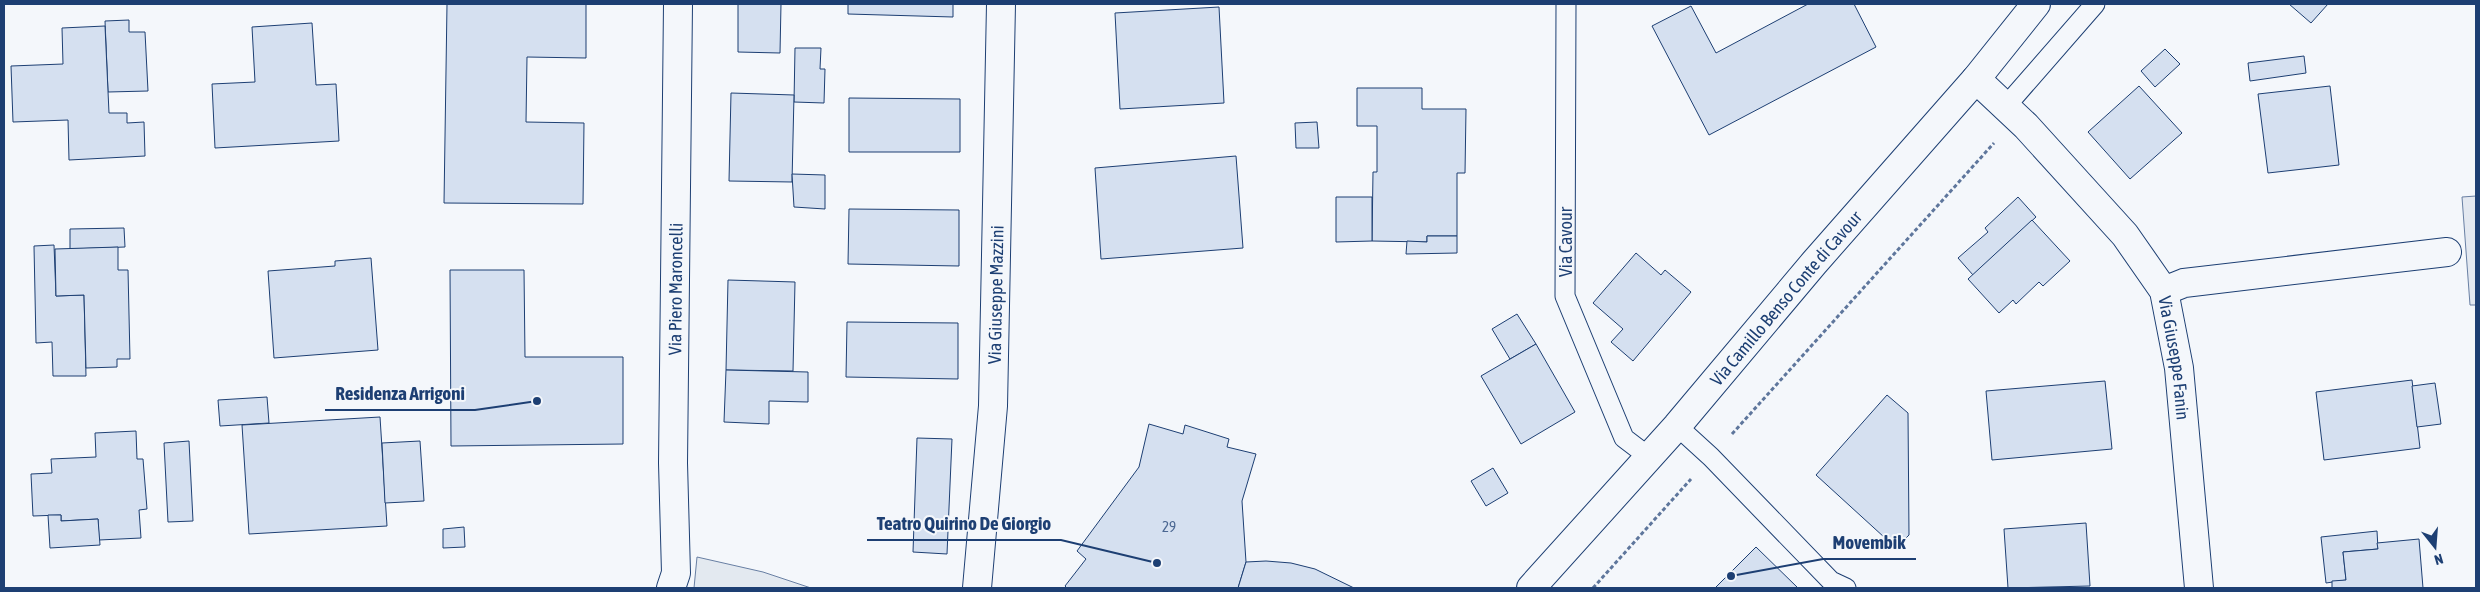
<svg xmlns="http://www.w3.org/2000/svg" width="2480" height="592" viewBox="0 0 2480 592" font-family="'Asap Condensed',sans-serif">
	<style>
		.green { fill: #e3e9f0; stroke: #687fa3 }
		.parking { fill: #e3e8f0; stroke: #687fa3 }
		.building { fill: #d5e0f0; stroke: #1d3f73 }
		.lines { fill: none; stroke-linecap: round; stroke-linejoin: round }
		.service-casing { stroke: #1d3f73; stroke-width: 21 }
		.minor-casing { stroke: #1d3f73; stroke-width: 30 }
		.primary-casing { stroke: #1d3f73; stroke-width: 30 }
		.path { stroke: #5e769c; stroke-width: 3; stroke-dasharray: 4 2.5; stroke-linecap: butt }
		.service { stroke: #f4f7fb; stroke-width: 19 }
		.minor { stroke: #f4f7fb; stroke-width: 28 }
		.primary { stroke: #f4f7fb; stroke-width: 28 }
		.labels { text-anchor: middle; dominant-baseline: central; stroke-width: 4; stroke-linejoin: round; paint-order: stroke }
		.number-label { font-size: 15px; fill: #4b6792 }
		.street-label { font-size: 18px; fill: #1d3f73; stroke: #f4f7fb }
		.leader { fill: none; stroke: #1d3f73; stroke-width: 2 }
		.callout-dot { fill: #1d3f73; stroke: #f4f7fb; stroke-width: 2 }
		.callout-label { font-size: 19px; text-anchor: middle; font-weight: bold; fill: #1d3f73; stroke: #f4f7fb; stroke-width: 4; stroke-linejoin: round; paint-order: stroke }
	</style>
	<rect width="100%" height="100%" fill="#f4f7fb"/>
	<!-- green -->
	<path class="green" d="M 697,557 L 763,572 L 811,588 L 694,588 Z"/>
	<!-- parking -->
	<path class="parking" d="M 2476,196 L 2476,305 L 2470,305 L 2462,197 Z"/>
	<!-- building -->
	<g class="building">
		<path d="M 447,4 L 586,4 L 586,58 L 527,57 L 526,122 L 584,123 L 583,204 L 444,203 Z"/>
		<path d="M 738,4 L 781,4 L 780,53 L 738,52 Z"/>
		<path d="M 848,4 L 953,4 L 953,17 L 848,14 Z"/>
		<path d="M 1808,4 L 1854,4 L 1876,47 L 1709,135 L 1652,26 L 1691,6 L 1716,53 Z"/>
		<path d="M 2289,4 L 2328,4 L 2311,23 Z"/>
		<path d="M 1219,7 L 1224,103 L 1120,109 L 1115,13 Z"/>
		<path d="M 129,20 L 129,32 L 145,32 L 148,91 L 108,92 L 105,21 Z"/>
		<path d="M 312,23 L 316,85 L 336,84 L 339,141 L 215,148 L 212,84 L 255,82 L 252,27 Z"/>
		<path d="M 105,26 L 109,113 L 127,113 L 127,123 L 144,122 L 145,156 L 69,160 L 68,120 L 13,122 L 11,66 L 63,64 L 62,28 Z"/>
		<path d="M 795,48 L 821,48 L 820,69 L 825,69 L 824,103 L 794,102 Z"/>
		<path d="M 2165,49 L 2180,64 L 2155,87 L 2141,71 Z"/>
		<path d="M 2304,56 L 2306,73 L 2250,81 L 2248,63 Z"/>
		<path d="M 2139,86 L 2182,133 L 2130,179 L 2088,132 Z"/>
		<path d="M 2330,86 L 2339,165 L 2268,173 L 2258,94 Z"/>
		<path d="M 1357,88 L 1422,88 L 1422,109 L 1466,109 L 1465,173 L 1457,173 L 1457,236 L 1427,236 L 1427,242 L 1372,241 L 1373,172 L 1377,172 L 1377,126 L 1357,126 Z"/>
		<path d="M 731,93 L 794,95 L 792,182 L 729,181 Z"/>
		<path d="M 849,98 L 960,99 L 960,152 L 849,152 Z"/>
		<path d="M 1317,122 L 1319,148 L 1296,148 L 1295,123 Z"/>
		<path d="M 1236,156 L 1243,248 L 1101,259 L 1095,168 Z"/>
		<path d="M 792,174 L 825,175 L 825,209 L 794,207 Z"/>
		<path d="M 1336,197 L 1372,197 L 1372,241 L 1336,242 Z"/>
		<path d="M 2018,197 L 2036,217 L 1973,275 L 1958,258 L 1988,232 L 1985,228 Z"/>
		<path d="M 849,209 L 959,210 L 959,266 L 848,264 Z"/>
		<path d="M 2032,220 L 2070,261 L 2043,286 L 2039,282 L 2016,304 L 2013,300 L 1999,313 L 1968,279 Z"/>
		<path d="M 124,228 L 125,247 L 70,249 L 70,229 Z"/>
		<path d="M 1427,236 L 1457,236 L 1457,253 L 1406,254 L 1407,241 L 1427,242 Z"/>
		<path d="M 54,245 L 56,296 L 84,295 L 86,376 L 53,376 L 52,342 L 36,343 L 34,246 Z"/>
		<path d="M 118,247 L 118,270 L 128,270 L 130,359 L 117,359 L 117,367 L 86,368 L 84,295 L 56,296 L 55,249 Z"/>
		<path d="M 1636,253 L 1661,275 L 1665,270 L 1691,292 L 1633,361 L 1611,342 L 1623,329 L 1593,303 Z"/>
		<path d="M 371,258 L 378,350 L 274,358 L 268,271 L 335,266 L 335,261 Z"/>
		<path d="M 450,270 L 524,270 L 525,357 L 623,357 L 623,444 L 451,446 Z"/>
		<path d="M 728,280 L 795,282 L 793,371 L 726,370 Z"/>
		<path d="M 1517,314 L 1536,344 L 1510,359 L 1492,329 Z"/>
		<path d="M 847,322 L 958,323 L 958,379 L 846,377 Z"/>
		<path d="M 1536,344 L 1575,412 L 1521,444 L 1481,376 Z"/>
		<path d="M 726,370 L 808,372 L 808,402 L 769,401 L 769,424 L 724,422 Z"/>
		<path d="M 2412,380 L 2420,448 L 2324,460 L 2316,392 Z"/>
		<path d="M 2105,381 L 2112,449 L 1992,460 L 1986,391 Z"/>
		<path d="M 2435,383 L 2441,424 L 2417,427 L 2412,386 Z"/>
		<path d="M 1887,395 L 1908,413 L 1909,535 L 1896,548 L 1816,475 Z"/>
		<path d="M 267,397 L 269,423 L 220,426 L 218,400 Z"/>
		<path d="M 380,417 L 387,526 L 249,534 L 242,425 Z"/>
		<path d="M 1149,424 L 1183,434 L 1185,425 L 1229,439 L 1227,447 L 1256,454 L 1242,501 L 1246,562 L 1238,588 L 1067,588 L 1065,586 L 1086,559 L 1077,551 L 1139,467 Z"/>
		<path d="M 136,431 L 137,459 L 143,459 L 147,509 L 139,510 L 141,538 L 99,540 L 98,519 L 61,521 L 61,515 L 33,516 L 31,474 L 52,473 L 51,459 L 96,457 L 95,433 Z"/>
		<path d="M 917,438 L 952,439 L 947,554 L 913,552 Z"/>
		<path d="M 189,441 L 193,521 L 168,522 L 164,443 Z"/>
		<path d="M 420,441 L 424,501 L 385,503 L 382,443 Z"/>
		<path d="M 1493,468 L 1508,493 L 1486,506 L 1471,481 Z"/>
		<path d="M 48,515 L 61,515 L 61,521 L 98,519 L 100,545 L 50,548 Z"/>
		<path d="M 2086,523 L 2090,586 L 2008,588 L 2004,529 Z"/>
		<path d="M 464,527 L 465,547 L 443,548 L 443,529 Z"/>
		<path d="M 2377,531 L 2378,549 L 2343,552 L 2346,580 L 2326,583 L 2321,537 Z"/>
		<path d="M 2419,539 L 2423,588 L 2332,588 L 2332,581 L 2346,580 L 2343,552 L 2378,549 L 2377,543 Z"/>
		<path d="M 1756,547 L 1798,588 L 1715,588 Z"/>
		<path d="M 1266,561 L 1291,563 L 1315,569 L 1354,588 L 1238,588 L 1246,562 Z"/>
	</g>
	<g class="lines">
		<defs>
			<g id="service">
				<path d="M 1566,4 L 1565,296 L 1624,438 L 1649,457"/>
				<path d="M 2006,106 L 2095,4"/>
				<path d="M 1677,426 L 1711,457 L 1831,581 L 1846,588"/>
			</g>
			<g id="minor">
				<path id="s1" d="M 1976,79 L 2026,126 L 2125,235 L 2164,291 L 2179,368 L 2199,588"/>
				<path d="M 2164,291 L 2184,283 L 2447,252"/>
				<path id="s2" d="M 671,588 L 676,573 L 673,463 L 678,4"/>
				<path id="s3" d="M 977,588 L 993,406 L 1001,4"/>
			</g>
			<g id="primary">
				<path id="s4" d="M 1531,588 L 1677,426 L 1814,263 L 1976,79 L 2036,4"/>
			</g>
		</defs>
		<!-- service casing -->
		<use href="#service" class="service-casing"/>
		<!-- minor casing -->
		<use href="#minor" class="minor-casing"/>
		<!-- primary casing -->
		<use href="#primary" class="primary-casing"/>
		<!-- path -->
		<g class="path">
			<path d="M 1732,434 L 1994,143"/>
			<path d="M 1593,588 L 1691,479"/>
		</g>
		<!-- service -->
		<use href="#service" class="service"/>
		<!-- minor -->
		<use href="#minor" class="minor"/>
		<!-- primary -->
		<use href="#primary" class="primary"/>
	</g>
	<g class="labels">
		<!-- number labels -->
		<g class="number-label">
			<text x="1169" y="526">29</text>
		</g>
		<!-- street labels -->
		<g class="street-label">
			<text transform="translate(1565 242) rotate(-90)">Via Cavour</text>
			<text stroke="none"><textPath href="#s2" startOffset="300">Via Piero Maroncelli</textPath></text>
			<text stroke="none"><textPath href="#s3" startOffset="294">Via Giuseppe Mazzini</textPath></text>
			<text stroke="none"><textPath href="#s4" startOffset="386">Via Camillo Benso Conte di Cavour</textPath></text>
			<text stroke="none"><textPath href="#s1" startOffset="352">Via Giuseppe Fanin</textPath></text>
		</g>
	</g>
	<!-- callouts -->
	<path class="leader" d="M537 401L475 410H325M1157 563L1061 540H867M1731 576L1823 559H1916"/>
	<g class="callout-dot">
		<circle cx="537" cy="401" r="5"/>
		<circle cx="1157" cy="563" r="5"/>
		<circle cx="1731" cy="576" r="5"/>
	</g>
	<g class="callout-label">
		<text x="400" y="400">Residenza Arrigoni</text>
		<text x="964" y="530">Teatro Quirino De Giorgio</text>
		<text x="1869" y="549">Movembik</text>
	</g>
	<!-- border -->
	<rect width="2480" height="592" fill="none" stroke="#1d3f73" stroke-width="10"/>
	<!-- north arrow -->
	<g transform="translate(2435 547) rotate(163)" stroke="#f4f7fb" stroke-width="4" paint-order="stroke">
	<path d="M0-4L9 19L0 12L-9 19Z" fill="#1d3f73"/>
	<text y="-8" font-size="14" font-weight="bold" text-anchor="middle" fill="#1d3f73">N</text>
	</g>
</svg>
